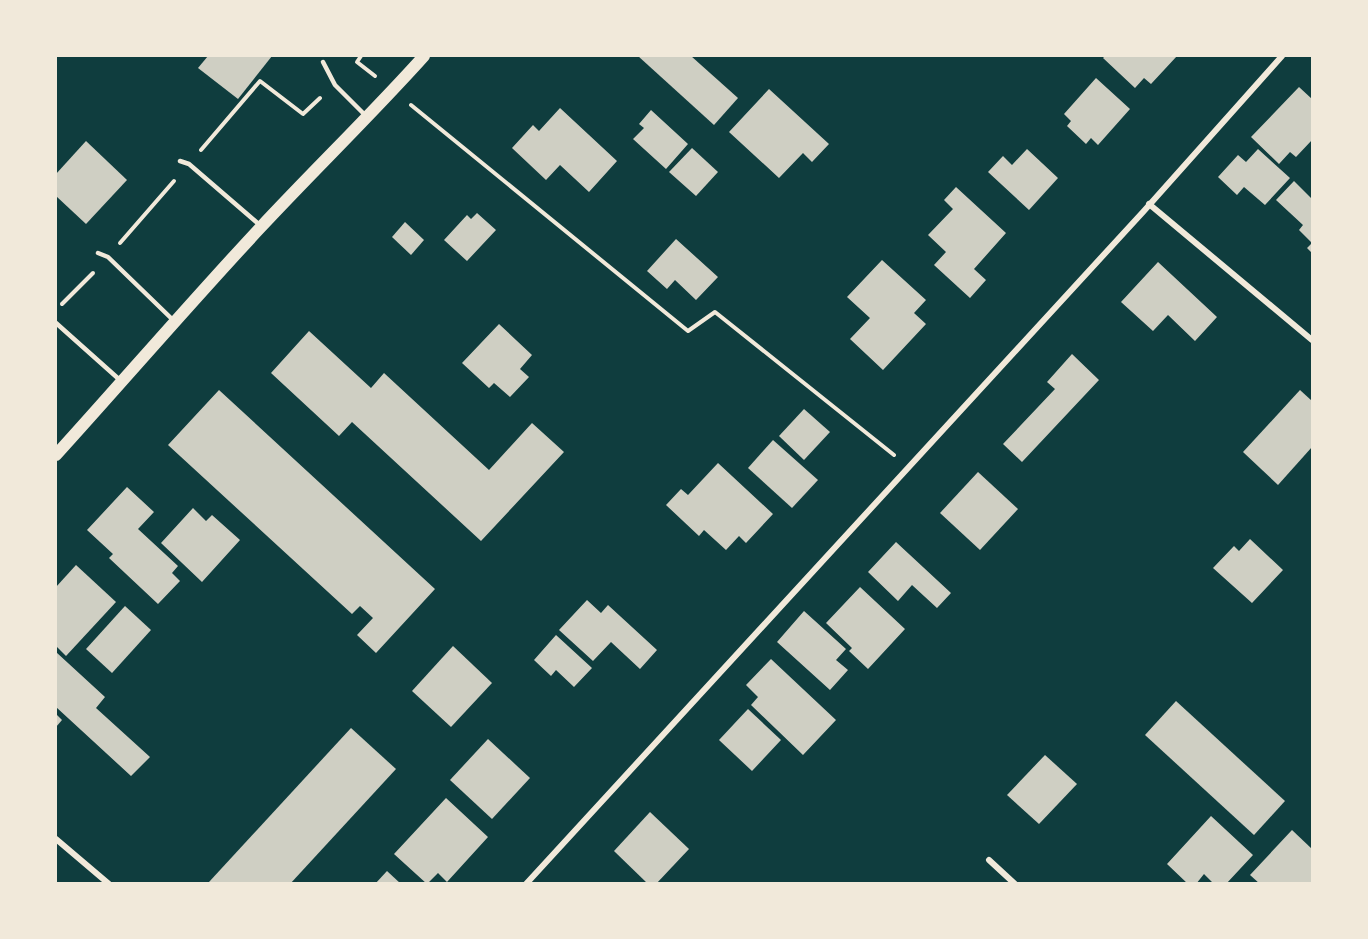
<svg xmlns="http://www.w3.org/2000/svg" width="1368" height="939" viewBox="0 0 1368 939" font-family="Lato,sans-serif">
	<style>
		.building { fill: #cfcfc3 }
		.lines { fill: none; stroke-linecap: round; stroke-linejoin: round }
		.path { stroke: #f1e9da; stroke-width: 4 }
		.service { stroke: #f1e9da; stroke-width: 4.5 }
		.minor { stroke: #f1e9da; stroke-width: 6 }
		.secondary { stroke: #f1e9da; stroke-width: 12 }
	</style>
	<rect width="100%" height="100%" fill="#0f3d3e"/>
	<!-- building -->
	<g class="building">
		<path d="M 208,56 L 272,56 L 238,99 L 198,68 Z"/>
		<path d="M 638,56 L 691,56 L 738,98 L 714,125 Z"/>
		<path d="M 1105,56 L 1177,56 L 1151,84 L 1144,78 L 1135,88 L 1103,58 Z"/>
		<path d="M 1096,78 L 1130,109 L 1098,145 L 1091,138 L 1086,144 L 1067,126 L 1071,121 L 1064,114 Z"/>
		<path d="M 1299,87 L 1312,99 L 1312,140 L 1296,157 L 1290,152 L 1279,164 L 1251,137 Z"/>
		<path d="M 769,89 L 829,144 L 812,162 L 803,153 L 779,178 L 729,132 Z"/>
		<path d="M 560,108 L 617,161 L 589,192 L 560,165 L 546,180 L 512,148 L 533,125 L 539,131 Z"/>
		<path d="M 651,110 L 688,144 L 666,169 L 633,139 L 644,128 L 639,124 Z"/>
		<path d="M 86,141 L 127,180 L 86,224 L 56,196 L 56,174 Z"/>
		<path d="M 692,148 L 718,172 L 696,196 L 669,172 Z"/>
		<path d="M 1027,149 L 1058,178 L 1029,210 L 988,172 L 1003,156 L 1012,165 Z"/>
		<path d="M 1258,149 L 1290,178 L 1265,205 L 1244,187 L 1237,195 L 1218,177 L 1238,155 L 1246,162 Z"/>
		<path d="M 1294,181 L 1312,199 L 1312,253 L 1307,248 L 1312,243 L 1299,230 L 1303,225 L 1276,200 Z"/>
		<path d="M 956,187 L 1006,233 L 974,269 L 986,280 L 970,298 L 934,265 L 946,252 L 928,235 L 953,209 L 944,200 Z"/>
		<path d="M 477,213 L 496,230 L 467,261 L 444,240 L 467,215 L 471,219 Z"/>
		<path d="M 405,222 L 424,240 L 411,255 L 392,237 Z"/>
		<path d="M 676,239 L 718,277 L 696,300 L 675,280 L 667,289 L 647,271 Z"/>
		<path d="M 882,260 L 926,300 L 914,313 L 926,324 L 883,370 L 850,339 L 870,318 L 847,297 Z"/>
		<path d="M 1158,262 L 1217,317 L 1195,341 L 1168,315 L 1153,331 L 1121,302 Z"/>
		<path d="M 499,324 L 532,355 L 520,369 L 529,377 L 510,397 L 494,383 L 489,388 L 462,363 Z"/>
		<path d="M 309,331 L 371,388 L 384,373 L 489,470 L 532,423 L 564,452 L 481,541 L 352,422 L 339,436 L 271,373 Z"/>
		<path d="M 1072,354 L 1099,380 L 1022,462 L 1003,444 L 1055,389 L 1047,382 Z"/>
		<path d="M 219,390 L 435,589 L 376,653 L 357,635 L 373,618 L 360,606 L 352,614 L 168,445 Z"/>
		<path d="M 1300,390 L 1312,401 L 1312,447 L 1278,485 L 1243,452 Z"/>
		<path d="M 804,409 L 830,432 L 804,460 L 779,436 Z"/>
		<path d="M 773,440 L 818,480 L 792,508 L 748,468 Z"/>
		<path d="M 718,463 L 773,514 L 746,543 L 739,536 L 726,550 L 704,530 L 699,536 L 666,505 L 681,489 L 688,495 Z"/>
		<path d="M 978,472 L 1018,509 L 980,550 L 940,513 Z"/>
		<path d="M 127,487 L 154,512 L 138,529 L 178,566 L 172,573 L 180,581 L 158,604 L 109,558 L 113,554 L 87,530 Z"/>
		<path d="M 193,508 L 206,521 L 212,515 L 240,540 L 202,582 L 161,543 Z"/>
		<path d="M 1250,539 L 1283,570 L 1252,603 L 1213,568 L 1234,546 L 1239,551 Z"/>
		<path d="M 896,542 L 951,593 L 937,608 L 912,585 L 898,601 L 868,572 Z"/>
		<path d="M 76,565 L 116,602 L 66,656 L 56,646 L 56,587 Z"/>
		<path d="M 860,587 L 905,629 L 868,669 L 849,651 L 852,648 L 826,623 Z"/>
		<path d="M 587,600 L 601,613 L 608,605 L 657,650 L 640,669 L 611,642 L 593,661 L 559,630 Z"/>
		<path d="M 125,606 L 151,630 L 112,673 L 86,649 Z"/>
		<path d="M 804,611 L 846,649 L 836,660 L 848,670 L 830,690 L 777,642 Z"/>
		<path d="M 556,635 L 592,668 L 574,687 L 556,670 L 551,676 L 534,660 Z"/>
		<path d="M 453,646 L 492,683 L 451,727 L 412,691 Z"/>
		<path d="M 56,652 L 105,697 L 96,708 L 150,757 L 131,776 L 56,707 Z"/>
		<path d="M 771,659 L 836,720 L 803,755 L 751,705 L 758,697 L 746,685 Z"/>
		<path d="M 1176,701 L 1285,801 L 1254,835 L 1145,735 Z"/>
		<path d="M 748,709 L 781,740 L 752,771 L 719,740 Z"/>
		<path d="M 56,714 L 62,720 L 56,727 Z"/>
		<path d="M 351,728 L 396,769 L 290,884 L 210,884 L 209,882 Z"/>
		<path d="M 488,739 L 530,778 L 492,819 L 450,780 Z"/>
		<path d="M 1045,755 L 1077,784 L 1039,824 L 1007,795 Z"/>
		<path d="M 446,798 L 488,837 L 447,882 L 438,873 L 427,884 L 394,854 Z"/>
		<path d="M 650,812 L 689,849 L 656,884 L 648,884 L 614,851 Z"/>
		<path d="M 1211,816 L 1253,855 L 1226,884 L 1214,884 L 1204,874 L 1196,884 L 1188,884 L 1167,864 Z"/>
		<path d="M 1292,830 L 1312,849 L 1312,884 L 1260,884 L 1250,875 Z"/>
		<path d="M 387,871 L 401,884 L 375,884 Z"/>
	</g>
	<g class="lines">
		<!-- path -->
		<g class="path">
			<path d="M 361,56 L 357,62 L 375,76"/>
			<path d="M 411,105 L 688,331 L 715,312 L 894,455"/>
			<path d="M 201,150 L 260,81 L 303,114 L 320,98"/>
			<path d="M 120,243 L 174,181"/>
			<path d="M 62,304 L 93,273"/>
		</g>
		<!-- service -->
		<g class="service">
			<path d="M 323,62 L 335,85 L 366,116"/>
			<path d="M 180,161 L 189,164 L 261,226"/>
			<path d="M 98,253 L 108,257 L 173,320"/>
			<path d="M 56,323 L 121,381"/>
		</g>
		<!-- minor -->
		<g class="minor">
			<path d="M 1149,204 L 1312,340"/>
			<path d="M 56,839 L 109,884"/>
			<path d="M 989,860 L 1015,884"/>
			<path d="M 526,884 L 1143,212 L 1282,56"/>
		</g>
		<!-- secondary -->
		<path class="secondary" d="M 56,455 C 124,380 191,302 260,228 C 314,170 371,115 424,56"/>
	</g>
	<!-- border -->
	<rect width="1368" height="939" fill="none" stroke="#f1e9da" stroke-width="114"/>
</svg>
